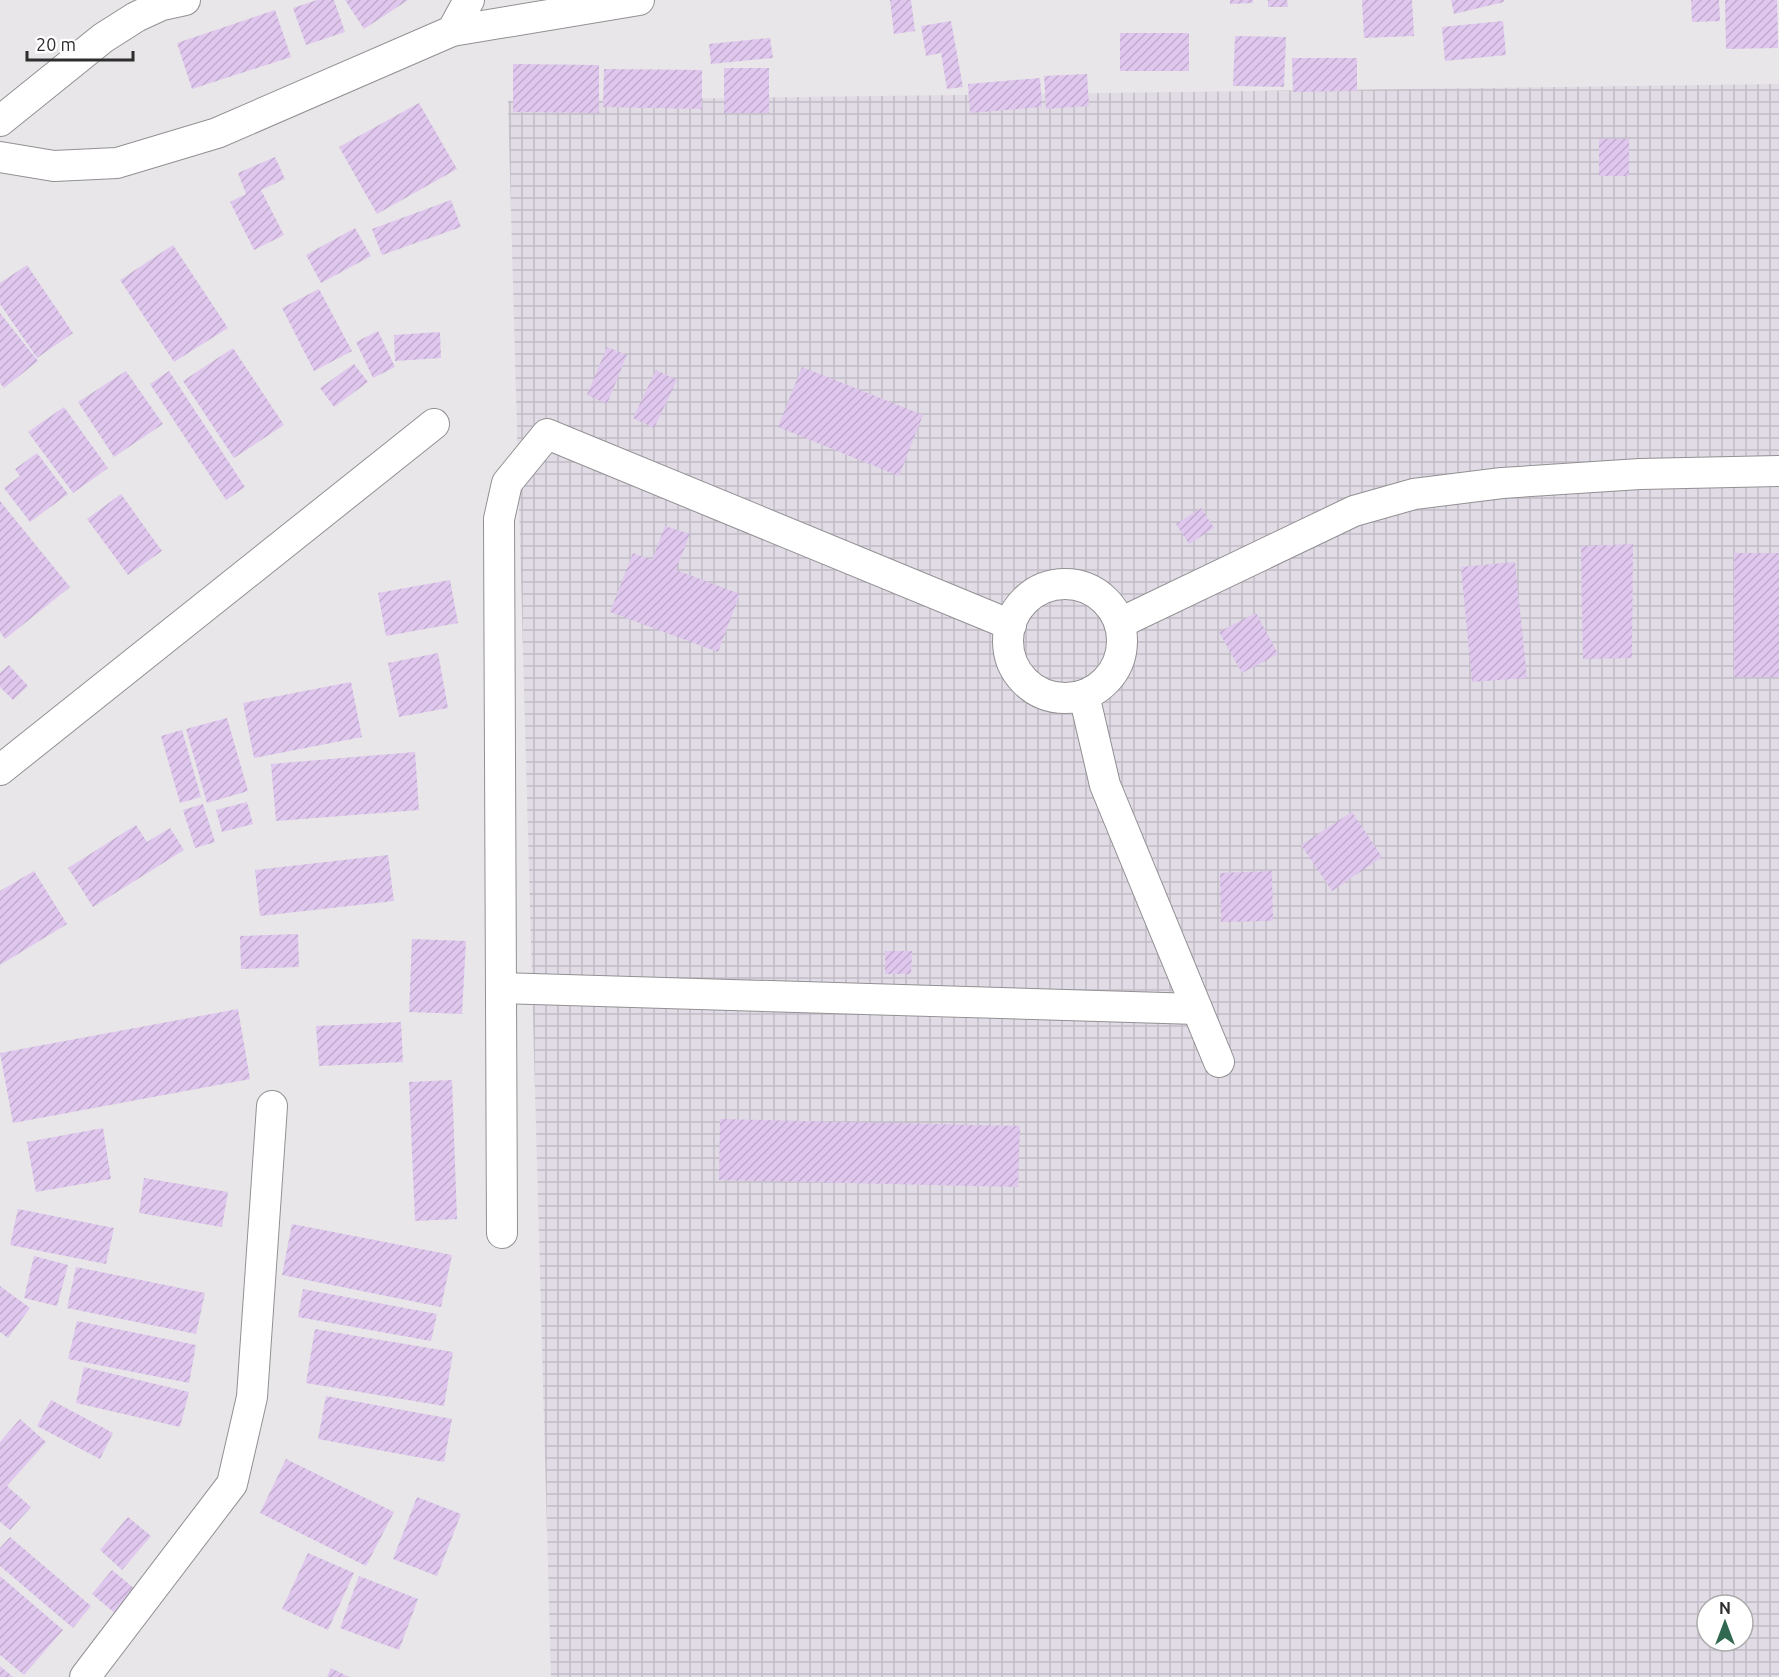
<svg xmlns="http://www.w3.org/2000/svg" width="1779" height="1677" viewBox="0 0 1779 1677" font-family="Ubuntu,sans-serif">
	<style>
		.industrial { fill: url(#industrial-grid); fill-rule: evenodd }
		.building { fill: url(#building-hatch) }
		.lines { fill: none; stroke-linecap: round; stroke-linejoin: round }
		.street-casing { stroke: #929093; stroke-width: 32 }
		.street { stroke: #fff; stroke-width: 30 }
	</style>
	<defs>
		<pattern id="industrial-grid" width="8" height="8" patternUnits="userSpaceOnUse" patternTransform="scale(1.5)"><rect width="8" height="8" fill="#e1dbe5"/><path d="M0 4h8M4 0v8" fill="none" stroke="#c1bcc5"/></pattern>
		<pattern id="building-hatch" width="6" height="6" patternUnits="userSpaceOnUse" patternTransform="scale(1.5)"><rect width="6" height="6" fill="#dfc7ee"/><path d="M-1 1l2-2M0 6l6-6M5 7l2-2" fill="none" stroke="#c0abcc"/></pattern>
	</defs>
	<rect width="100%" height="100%" fill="#e8e6e9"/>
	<!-- industrial -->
	<path class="industrial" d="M 1779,84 L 1779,1677 L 551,1677 L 508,101 ZM 1707,1605 L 1743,1605 L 1743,1641 L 1707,1641 Z"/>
	<!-- building -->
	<g class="building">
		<path d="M 317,0 L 334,0 L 345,32 L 306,45 L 293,8 Z"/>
		<path d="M 345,0 L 408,0 L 364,29 Z"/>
		<path d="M 890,0 L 911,0 L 915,31 L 894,34 Z"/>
		<path d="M 1230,0 L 1253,0 L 1253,3 L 1230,4 Z"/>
		<path d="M 1268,0 L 1287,0 L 1288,7 L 1268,7 Z"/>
		<path d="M 1362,0 L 1412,0 L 1414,36 L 1364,38 Z"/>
		<path d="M 1451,0 L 1504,0 L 1504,2 L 1454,14 Z"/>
		<path d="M 1691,0 L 1719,0 L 1720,21 L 1692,22 Z"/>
		<path d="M 1725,0 L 1777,0 L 1778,48 L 1726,49 Z"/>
		<path d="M 275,10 L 291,57 L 192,89 L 177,43 Z"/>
		<path d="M 951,21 L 963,87 L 947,89 L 941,53 L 926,56 L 921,26 Z"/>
		<path d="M 1503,21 L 1506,55 L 1445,61 L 1442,27 Z"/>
		<rect x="1120" y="33" width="69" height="38"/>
		<path d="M 1235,36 L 1286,37 L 1284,87 L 1233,86 Z"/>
		<path d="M 770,38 L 773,58 L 711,64 L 709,44 Z"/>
		<path d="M 1292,58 L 1357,58 L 1357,91 L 1293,92 Z"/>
		<path d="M 513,64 L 599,65 L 599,113 L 513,112 Z"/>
		<rect x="724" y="68" width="45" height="45"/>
		<path d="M 604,69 L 702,70 L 702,109 L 603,107 Z"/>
		<path d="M 1087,74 L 1089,106 L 1046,109 L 1044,76 Z"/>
		<path d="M 1040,78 L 1042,107 L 970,113 L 968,84 Z"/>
		<path d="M 419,103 L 457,169 L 377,214 L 339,147 Z"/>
		<rect x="1599" y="139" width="30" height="37"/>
		<path d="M 275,157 L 285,179 L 261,190 L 284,235 L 254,250 L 230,202 L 246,194 L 238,173 Z"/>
		<path d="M 451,200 L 461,227 L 382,255 L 372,229 Z"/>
		<path d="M 355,228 L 371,256 L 321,283 L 306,255 Z"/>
		<path d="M 173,245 L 228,328 L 174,362 L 120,280 Z"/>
		<path d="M 27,265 L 73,333 L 37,358 L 0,304 L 0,283 Z"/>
		<path d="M 319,289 L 352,351 L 314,371 L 282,308 Z"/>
		<path d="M 0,313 L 38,361 L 4,388 L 0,383 Z"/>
		<path d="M 378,331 L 395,367 L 373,378 L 356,342 Z"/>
		<path d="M 440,332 L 441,358 L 395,361 L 394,335 Z"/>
		<path d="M 607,347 L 627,355 L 607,404 L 587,395 Z"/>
		<path d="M 233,348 L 284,425 L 234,458 L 183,381 Z"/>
		<path d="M 354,364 L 368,382 L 334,407 L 320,388 Z"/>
		<path d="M 802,367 L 923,415 L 899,476 L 778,427 Z"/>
		<path d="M 656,370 L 677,380 L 654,428 L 633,418 Z"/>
		<path d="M 126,371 L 163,424 L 114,457 L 78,402 Z"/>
		<path d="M 169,371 L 245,487 L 226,500 L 150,384 Z"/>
		<path d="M 64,407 L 108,468 L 73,493 L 28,432 Z"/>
		<path d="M 37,453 L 68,494 L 30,522 L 4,488 L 20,476 L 15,469 Z"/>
		<path d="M 121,494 L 162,551 L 128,575 L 87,519 Z"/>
		<path d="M 0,501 L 70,587 L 5,639 L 0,632 Z"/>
		<path d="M 1201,508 L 1214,528 L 1189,544 L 1176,524 Z"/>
		<path d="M 665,526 L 690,534 L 676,570 L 740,594 L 718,652 L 610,612 L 633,553 L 652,560 Z"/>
		<path d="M 1633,544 L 1632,658 L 1583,659 L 1581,546 Z"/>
		<rect x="1734" y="553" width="45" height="124"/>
		<path d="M 1515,562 L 1527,678 L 1472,682 L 1461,567 Z"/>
		<path d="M 450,580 L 458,623 L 386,636 L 378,593 Z"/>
		<path d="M 1256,613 L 1278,654 L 1242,673 L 1219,632 Z"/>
		<path d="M 438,653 L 448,708 L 399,717 L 388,663 Z"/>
		<path d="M 9,665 L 28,686 L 13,700 L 0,687 L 0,673 Z"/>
		<path d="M 351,682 L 362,737 L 254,758 L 243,703 Z"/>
		<path d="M 227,718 L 248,791 L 207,803 L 186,729 Z"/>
		<path d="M 182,730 L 201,797 L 180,803 L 161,736 Z"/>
		<path d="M 415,752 L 419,810 L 276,821 L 271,764 Z"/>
		<path d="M 247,802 L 253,824 L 222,832 L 216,810 Z"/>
		<path d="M 203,804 L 215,842 L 195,848 L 183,810 Z"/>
		<path d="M 1352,812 L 1382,857 L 1332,891 L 1301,845 Z"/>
		<path d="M 136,825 L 147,842 L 170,828 L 184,850 L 93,907 L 68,868 Z"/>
		<path d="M 388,855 L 394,901 L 260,916 L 255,870 Z"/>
		<path d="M 34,871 L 67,924 L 0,965 L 0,891 Z"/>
		<path d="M 1272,871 L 1273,921 L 1221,922 L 1220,873 Z"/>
		<path d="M 298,934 L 299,967 L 241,969 L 240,936 Z"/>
		<path d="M 412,939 L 466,941 L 462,1014 L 409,1012 Z"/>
		<path d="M 885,951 L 912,951 L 911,974 L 885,974 Z"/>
		<path d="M 238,1009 L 250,1079 L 13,1123 L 0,1053 Z"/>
		<path d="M 401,1022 L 403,1062 L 319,1066 L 316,1026 Z"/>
		<path d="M 452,1080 L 457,1219 L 415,1221 L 409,1082 Z"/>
		<path d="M 720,1119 L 1020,1126 L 1018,1187 L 719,1180 Z"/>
		<path d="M 103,1128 L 111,1179 L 36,1192 L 27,1142 Z"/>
		<path d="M 144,1178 L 228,1192 L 222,1227 L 139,1213 Z"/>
		<path d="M 18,1209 L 114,1228 L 106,1264 L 10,1245 Z"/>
		<path d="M 292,1224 L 452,1255 L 441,1307 L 282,1275 Z"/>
		<path d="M 34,1256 L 68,1265 L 57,1306 L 24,1298 Z"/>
		<path d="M 76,1267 L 205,1293 L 196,1334 L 67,1308 Z"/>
		<path d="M 0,1286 L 30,1308 L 8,1338 L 0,1332 Z"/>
		<path d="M 303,1289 L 437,1314 L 431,1341 L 298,1317 Z"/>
		<path d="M 77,1321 L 196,1345 L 189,1383 L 68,1359 Z"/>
		<path d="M 315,1329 L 453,1352 L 444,1406 L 306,1383 Z"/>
		<path d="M 84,1367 L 189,1392 L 180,1427 L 76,1403 Z"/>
		<path d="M 326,1396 L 452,1419 L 444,1462 L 318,1439 Z"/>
		<path d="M 51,1400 L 113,1433 L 100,1459 L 37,1426 Z"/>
		<path d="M 20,1419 L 46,1442 L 7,1486 L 31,1507 L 10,1530 L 0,1522 L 0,1442 Z"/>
		<path d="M 286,1459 L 394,1512 L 366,1566 L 260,1513 Z"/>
		<path d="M 417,1497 L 461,1514 L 437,1576 L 393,1559 Z"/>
		<path d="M 128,1517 L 151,1536 L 122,1570 L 100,1550 Z"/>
		<path d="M 10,1537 L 91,1606 L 73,1628 L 0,1566 L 0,1548 Z"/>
		<path d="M 308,1553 L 354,1573 L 328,1630 L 282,1609 Z"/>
		<path d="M 112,1570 L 136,1590 L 116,1614 L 92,1594 Z"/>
		<path d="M 0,1576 L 63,1630 L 24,1675 L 0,1655 Z"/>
		<path d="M 359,1576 L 418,1599 L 399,1650 L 340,1628 Z"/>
		<path d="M 0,1666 L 13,1677 L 0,1677 Z"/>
		<path d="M 331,1668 L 349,1677 L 327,1677 Z"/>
	</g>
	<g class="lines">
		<defs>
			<g id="street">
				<path d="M 452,31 L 639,0"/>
				<path d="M 0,121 L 103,38 L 136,17 L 162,5 L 185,0"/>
				<path d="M 0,157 L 54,166 L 117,163 L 217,133 L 452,31 L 469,0"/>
				<circle cx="1065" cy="641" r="57"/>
				<path d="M 1120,623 L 1354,511 L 1414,494 L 1502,483 L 1640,474 L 1779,471"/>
				<path d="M 1084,695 L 1105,785 L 1219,1062"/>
				<path d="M 0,770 L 434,424"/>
				<path d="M 501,988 L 1197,1009"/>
				<path d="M 502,1233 L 499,519 L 507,483 L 547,434 L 1011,625"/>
				<path d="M 85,1677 L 232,1484 L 252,1397 L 272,1106"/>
			</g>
		</defs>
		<!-- street casing -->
		<use href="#street" class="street-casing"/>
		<!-- street -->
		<use href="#street" class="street"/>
	</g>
	<!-- north arrow -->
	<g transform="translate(1725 1623)"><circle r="28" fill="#ffffff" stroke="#ababac" stroke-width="1.5"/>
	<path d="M0-4.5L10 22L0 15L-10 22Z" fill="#316850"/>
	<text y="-9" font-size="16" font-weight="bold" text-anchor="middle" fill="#2e2e2f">N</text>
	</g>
	<!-- scale -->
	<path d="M27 51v9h106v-9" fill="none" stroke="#2e2e2f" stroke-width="3"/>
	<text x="36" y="51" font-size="18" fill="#2e2e2f" stroke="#ffffff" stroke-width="4.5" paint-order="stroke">20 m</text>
</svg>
